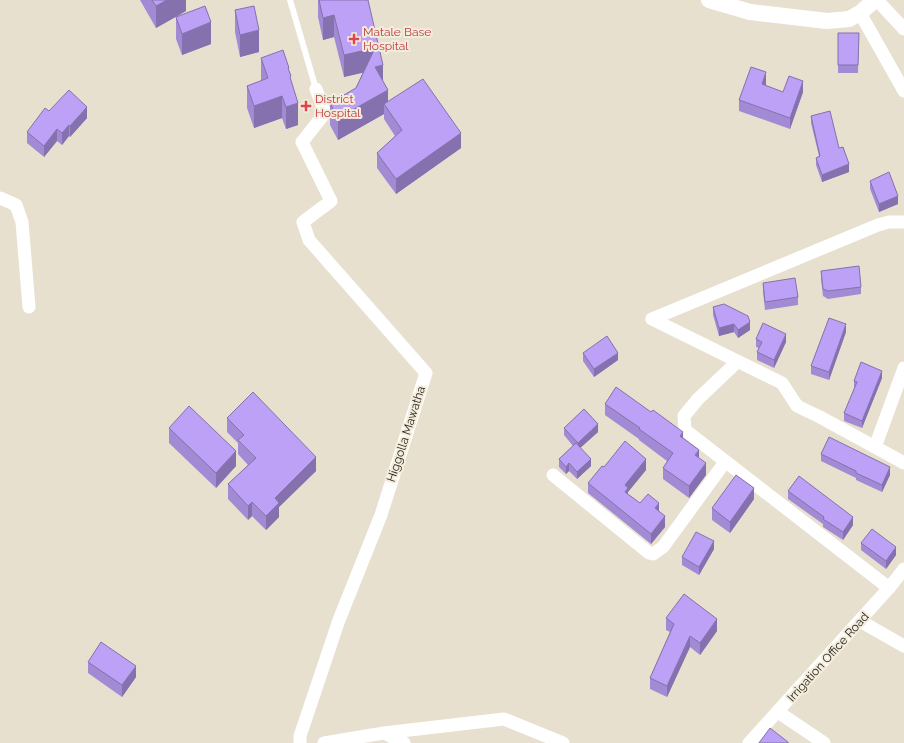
<svg xmlns="http://www.w3.org/2000/svg" width="904" height="743" viewBox="0 0 904 743" font-family="Raleway,sans-serif">
	<style>
		.lines { fill: none; stroke-linecap: round; stroke-linejoin: round }
		.service { stroke: #fff; stroke-width: 6 }
		.minor { stroke: #fff; stroke-width: 13 }
		.tertiary { stroke: #fff; stroke-width: 16 }
		.wall { fill: #a28ad4 }
		.shaded-wall { fill: #8471ad }
		.building { fill: #bca1f7; stroke: #8471ad }
		.health-dot { fill: #e0444e; stroke: #f4eddc; stroke-width: 1.5 }
		.labels { text-anchor: middle; dominant-baseline: central; stroke-width: 4; stroke-linejoin: round; paint-order: stroke }
		.health-label { font-size: 12px; fill: #be3a42; stroke: #f4eddc; text-anchor: start }
		.street-label { font-size: 12px; fill: #1f1d17; stroke: #f4eddc }
	</style>
	<rect width="100%" height="100%" fill="#e7e0cf"/>
	<g class="lines">
		<!-- service -->
		<path class="service" d="M 290,0 L 316,89"/>
		<!-- minor -->
		<g class="minor">
			<path d="M 877,0 L 904,29"/>
			<path d="M 860,13 L 904,91"/>
			<path d="M 0,198 L 16,205 L 22,222 L 29,307"/>
			<path d="M 652,319 L 878,225 L 889,222 L 904,222"/>
			<path d="M 652,319 L 782,383 L 797,406 L 820,417 L 875,447"/>
			<path d="M 737,362 L 698,399 L 684,416 L 685,430 L 889,588"/>
			<path d="M 904,368 L 875,447 L 904,463"/>
			<path d="M 553,475 L 649,553 L 653,554 L 663,547 L 725,462"/>
			<path d="M 860,621 L 904,646"/>
			<path d="M 778,712 L 824,743"/>
			<path d="M 384,733 L 404,743"/>
			<path d="M 300,743 L 300,736 L 339,620 L 381,515 L 426,373 L 309,240 L 303,222 L 331,201 L 302,142 L 325,113 L 316,89"/>
			<path d="M 324,743 L 384,733 L 504,719 L 563,743"/>
			<path d="M 749,743 L 889,588 L 904,569"/>
		</g>
		<!-- tertiary -->
		<path class="tertiary" d="M 709,0 L 750,12 L 827,21 L 849,19 L 860,13 L 875,0"/>
	</g>
	<!-- wall -->
	<g class="wall">
		<path d="M 140,0 L 186,0 L 186,11 L 156,28 Z"/>
		<path d="M 318,0 L 368,0 L 383,81 L 388,102 L 461,148 L 396,194 L 377,168 L 377,153 L 395,136 L 384,119 L 384,114 L 338,140 L 330,125 L 330,103 L 356,88 L 363,72 L 344,77 L 334,37 L 323,40 L 318,17 Z"/>
		<path d="M 235,10 L 259,52 L 240,57 L 235,32 Z"/>
		<path d="M 176,17 L 211,44 L 182,55 L 176,39 Z"/>
		<path d="M 838,33 L 859,33 L 858,73 L 838,73 Z"/>
		<path d="M 261,58 L 289,72 L 298,125 L 286,129 L 282,118 L 254,128 L 247,108 L 247,86 L 261,81 Z"/>
		<path d="M 766,84 L 766,86 L 783,92 L 803,92 L 790,129 L 739,111 L 739,100 Z"/>
		<path d="M 49,111 L 87,118 L 70,137 L 69,136 L 62,145 L 57,141 L 44,157 L 27,143 L 27,132 Z"/>
		<path d="M 811,116 L 839,148 L 849,172 L 822,182 L 816,165 L 816,158 L 819,156 L 811,123 Z"/>
		<path d="M 870,181 L 898,204 L 879,212 L 870,189 Z"/>
		<path d="M 821,271 L 861,287 L 861,294 L 828,299 L 823,296 L 821,279 Z"/>
		<path d="M 763,283 L 798,297 L 798,305 L 765,310 L 763,291 Z"/>
		<path d="M 713,307 L 750,330 L 738,338 L 734,332 L 719,336 L 713,315 Z"/>
		<path d="M 846,332 L 829,380 L 811,374 L 811,366 Z"/>
		<path d="M 756,339 L 786,342 L 774,368 L 757,360 L 757,352 L 759,348 L 756,347 Z"/>
		<path d="M 583,353 L 618,360 L 594,377 L 583,361 Z"/>
		<path d="M 882,378 L 862,428 L 844,421 L 844,413 L 854,389 L 854,381 Z"/>
		<path d="M 605,404 L 683,438 L 699,458 L 706,475 L 689,498 L 663,479 L 663,468 L 667,461 L 639,440 L 639,439 L 605,415 Z"/>
		<path d="M 227,418 L 316,471 L 279,507 L 279,517 L 266,530 L 252,516 L 248,520 L 228,499 L 228,484 L 248,465 L 238,454 L 238,443 L 227,432 Z"/>
		<path d="M 169,428 L 236,466 L 216,488 L 169,443 Z"/>
		<path d="M 564,428 L 598,432 L 580,448 L 591,466 L 577,479 L 569,471 L 566,474 L 559,467 L 559,459 L 573,446 L 564,435 Z"/>
		<path d="M 821,454 L 890,475 L 882,492 L 856,480 L 856,478 L 821,461 Z"/>
		<path d="M 604,467 L 646,470 L 628,492 L 628,494 L 640,503 L 659,511 L 665,527 L 651,544 L 588,493 L 588,483 Z"/>
		<path d="M 788,491 L 853,525 L 843,540 L 823,527 L 823,524 L 788,499 Z"/>
		<path d="M 754,499 L 730,533 L 712,520 L 712,508 Z"/>
		<path d="M 861,543 L 896,555 L 886,569 L 861,550 Z"/>
		<path d="M 714,549 L 699,575 L 682,565 L 682,557 Z"/>
		<path d="M 666,618 L 717,631 L 700,655 L 690,647 L 667,697 L 650,689 L 650,678 L 670,632 L 666,630 Z"/>
		<path d="M 88,662 L 136,677 L 122,697 L 88,673 Z"/>
	</g>
	<!-- shaded-wall -->
	<g class="shaded-wall">
		<path d="M 167,0 L 186,0 L 186,11 L 156,28 L 156,6 Z"/>
		<path d="M 334,15 L 334,37 L 323,40 L 323,18 Z"/>
		<path d="M 211,22 L 211,44 L 182,55 L 182,34 Z"/>
		<path d="M 259,30 L 259,52 L 240,57 L 240,35 Z"/>
		<path d="M 375,48 L 375,70 L 344,77 L 344,55 Z"/>
		<path d="M 383,65 L 383,87 L 375,67 Z"/>
		<path d="M 766,72 L 766,84 L 762,96 L 762,84 Z"/>
		<path d="M 803,81 L 803,92 L 790,129 L 790,118 Z"/>
		<path d="M 388,90 L 388,110 L 384,104 L 384,114 L 338,140 L 338,118 Z"/>
		<path d="M 282,96 L 282,118 L 254,128 L 254,106 Z"/>
		<path d="M 298,103 L 298,125 L 286,129 L 286,107 Z"/>
		<path d="M 87,107 L 87,118 L 70,137 L 70,126 Z"/>
		<path d="M 69,125 L 69,136 L 62,145 L 62,133 Z"/>
		<path d="M 57,129 L 57,141 L 44,157 L 44,146 Z"/>
		<path d="M 461,133 L 461,148 L 396,194 L 396,179 Z"/>
		<path d="M 849,164 L 849,172 L 822,182 L 822,175 Z"/>
		<path d="M 898,196 L 898,204 L 879,212 L 879,204 Z"/>
		<path d="M 750,322 L 750,330 L 738,338 L 738,330 Z"/>
		<path d="M 734,324 L 734,332 L 719,336 L 719,328 Z"/>
		<path d="M 846,324 L 846,332 L 829,380 L 829,372 Z"/>
		<path d="M 786,334 L 786,342 L 774,368 L 774,360 Z"/>
		<path d="M 618,353 L 618,360 L 594,377 L 594,369 Z"/>
		<path d="M 882,371 L 882,378 L 862,428 L 862,421 Z"/>
		<path d="M 598,424 L 598,432 L 578,450 L 578,443 Z"/>
		<path d="M 683,432 L 683,443 L 680,436 Z"/>
		<path d="M 699,450 L 699,461 L 695,455 Z"/>
		<path d="M 236,451 L 236,466 L 216,488 L 216,473 Z"/>
		<path d="M 316,457 L 316,471 L 279,507 L 279,517 L 266,530 L 266,516 L 275,498 Z"/>
		<path d="M 591,459 L 591,466 L 577,479 L 577,472 Z"/>
		<path d="M 646,459 L 646,470 L 628,492 L 628,498 L 625,502 L 625,485 Z"/>
		<path d="M 569,463 L 569,471 L 566,474 L 566,467 Z"/>
		<path d="M 706,463 L 706,475 L 689,498 L 689,486 Z"/>
		<path d="M 890,467 L 890,475 L 882,492 L 882,485 Z"/>
		<path d="M 754,488 L 754,499 L 730,533 L 730,522 Z"/>
		<path d="M 252,502 L 252,516 L 248,520 L 248,506 Z"/>
		<path d="M 659,503 L 659,514 L 655,508 Z"/>
		<path d="M 665,516 L 665,527 L 651,544 L 651,534 Z"/>
		<path d="M 853,517 L 853,525 L 843,540 L 843,532 Z"/>
		<path d="M 714,541 L 714,549 L 699,575 L 699,567 Z"/>
		<path d="M 896,547 L 896,555 L 886,569 L 886,561 Z"/>
		<path d="M 717,619 L 717,631 L 700,655 L 700,643 Z"/>
		<path d="M 690,636 L 690,647 L 667,697 L 667,686 Z"/>
		<path d="M 136,666 L 136,677 L 122,697 L 122,685 Z"/>
	</g>
	<!-- building -->
	<g class="building">
		<path d="M 152,0 L 167,0 L 156,6 Z"/>
		<path d="M 319,0 L 368,0 L 383,65 L 375,67 L 388,90 L 338,118 L 330,103 L 356,88 L 375,48 L 344,55 L 334,15 L 323,18 Z"/>
		<path d="M 205,6 L 211,22 L 182,34 L 176,17 Z"/>
		<path d="M 254,6 L 259,30 L 240,35 L 235,10 Z"/>
		<path d="M 838,33 L 859,33 L 858,65 L 838,65 Z"/>
		<path d="M 283,50 L 289,68 L 288,68 L 291,76 L 290,77 L 298,103 L 286,107 L 282,96 L 254,106 L 247,86 L 268,78 L 261,58 Z"/>
		<path d="M 751,67 L 766,72 L 762,84 L 783,92 L 789,76 L 803,81 L 790,118 L 739,100 Z"/>
		<path d="M 423,79 L 461,133 L 396,179 L 377,153 L 402,130 L 384,104 Z"/>
		<path d="M 69,90 L 87,107 L 70,126 L 69,125 L 62,133 L 57,129 L 44,146 L 27,132 L 45,108 L 49,111 Z"/>
		<path d="M 830,111 L 839,148 L 843,147 L 849,164 L 822,175 L 816,158 L 820,156 L 811,116 Z"/>
		<path d="M 889,172 L 898,196 L 879,204 L 870,181 Z"/>
		<path d="M 859,266 L 861,287 L 828,291 L 823,289 L 821,271 Z"/>
		<path d="M 795,278 L 798,297 L 765,302 L 763,283 Z"/>
		<path d="M 724,304 L 748,316 L 750,322 L 738,330 L 734,324 L 719,328 L 713,307 Z"/>
		<path d="M 829,318 L 846,324 L 829,372 L 811,366 Z"/>
		<path d="M 763,323 L 786,334 L 774,360 L 757,352 L 762,342 L 756,339 Z"/>
		<path d="M 607,336 L 618,353 L 594,369 L 583,353 Z"/>
		<path d="M 861,362 L 882,371 L 862,421 L 844,413 L 857,382 L 854,381 Z"/>
		<path d="M 616,387 L 651,412 L 653,410 L 683,432 L 680,436 L 699,450 L 695,455 L 706,463 L 689,486 L 663,468 L 673,453 L 639,429 L 640,428 L 605,404 Z"/>
		<path d="M 253,392 L 316,457 L 275,498 L 279,503 L 266,516 L 252,502 L 248,506 L 228,484 L 256,458 L 238,440 L 244,435 L 227,418 Z"/>
		<path d="M 189,406 L 236,451 L 216,473 L 169,428 Z"/>
		<path d="M 584,409 L 598,424 L 578,443 L 564,428 Z"/>
		<path d="M 829,437 L 890,467 L 882,485 L 856,473 L 856,471 L 821,454 Z"/>
		<path d="M 625,441 L 646,459 L 625,485 L 628,488 L 625,492 L 640,503 L 648,494 L 659,503 L 655,508 L 665,516 L 651,534 L 588,483 L 602,466 L 604,467 Z"/>
		<path d="M 576,443 L 591,459 L 577,472 L 569,463 L 566,467 L 559,459 Z"/>
		<path d="M 736,475 L 754,488 L 730,522 L 712,508 Z"/>
		<path d="M 799,476 L 853,517 L 843,532 L 823,519 L 824,517 L 788,491 Z"/>
		<path d="M 872,529 L 896,547 L 886,561 L 861,543 Z"/>
		<path d="M 696,532 L 714,541 L 699,567 L 682,557 Z"/>
		<path d="M 684,594 L 717,619 L 700,643 L 690,636 L 667,686 L 650,678 L 674,624 L 666,618 Z"/>
		<path d="M 101,642 L 136,666 L 122,685 L 88,662 Z"/>
		<path d="M 770,728 L 788,742 L 788,743 L 759,743 Z"/>
	</g>
	<!-- markers -->
	<g class="health-dot">
		<path d="M352 33h4v4h4v4h-4v4h-4v-4h-4v-4h4z"/>
		<path d="M304 100h4v4h4v4h-4v4h-4v-4h-4v-4h4z"/>
	</g>
	<g class="labels">
		<!-- health labels -->
		<g class="health-label">
			<text x="363" y="32">Matale Base<tspan x="363" dy="14">Hospital</tspan></text>
			<text x="315" y="99">District<tspan x="315" dy="14">Hospital</tspan></text>
		</g>
		<!-- street labels -->
		<g class="street-label">
			<text transform="translate(406 434) rotate(-72)">Higgolla Mawatha</text>
			<text transform="translate(828 657) rotate(-48)">Irrigation Office Road</text>
		</g>
	</g>
</svg>
